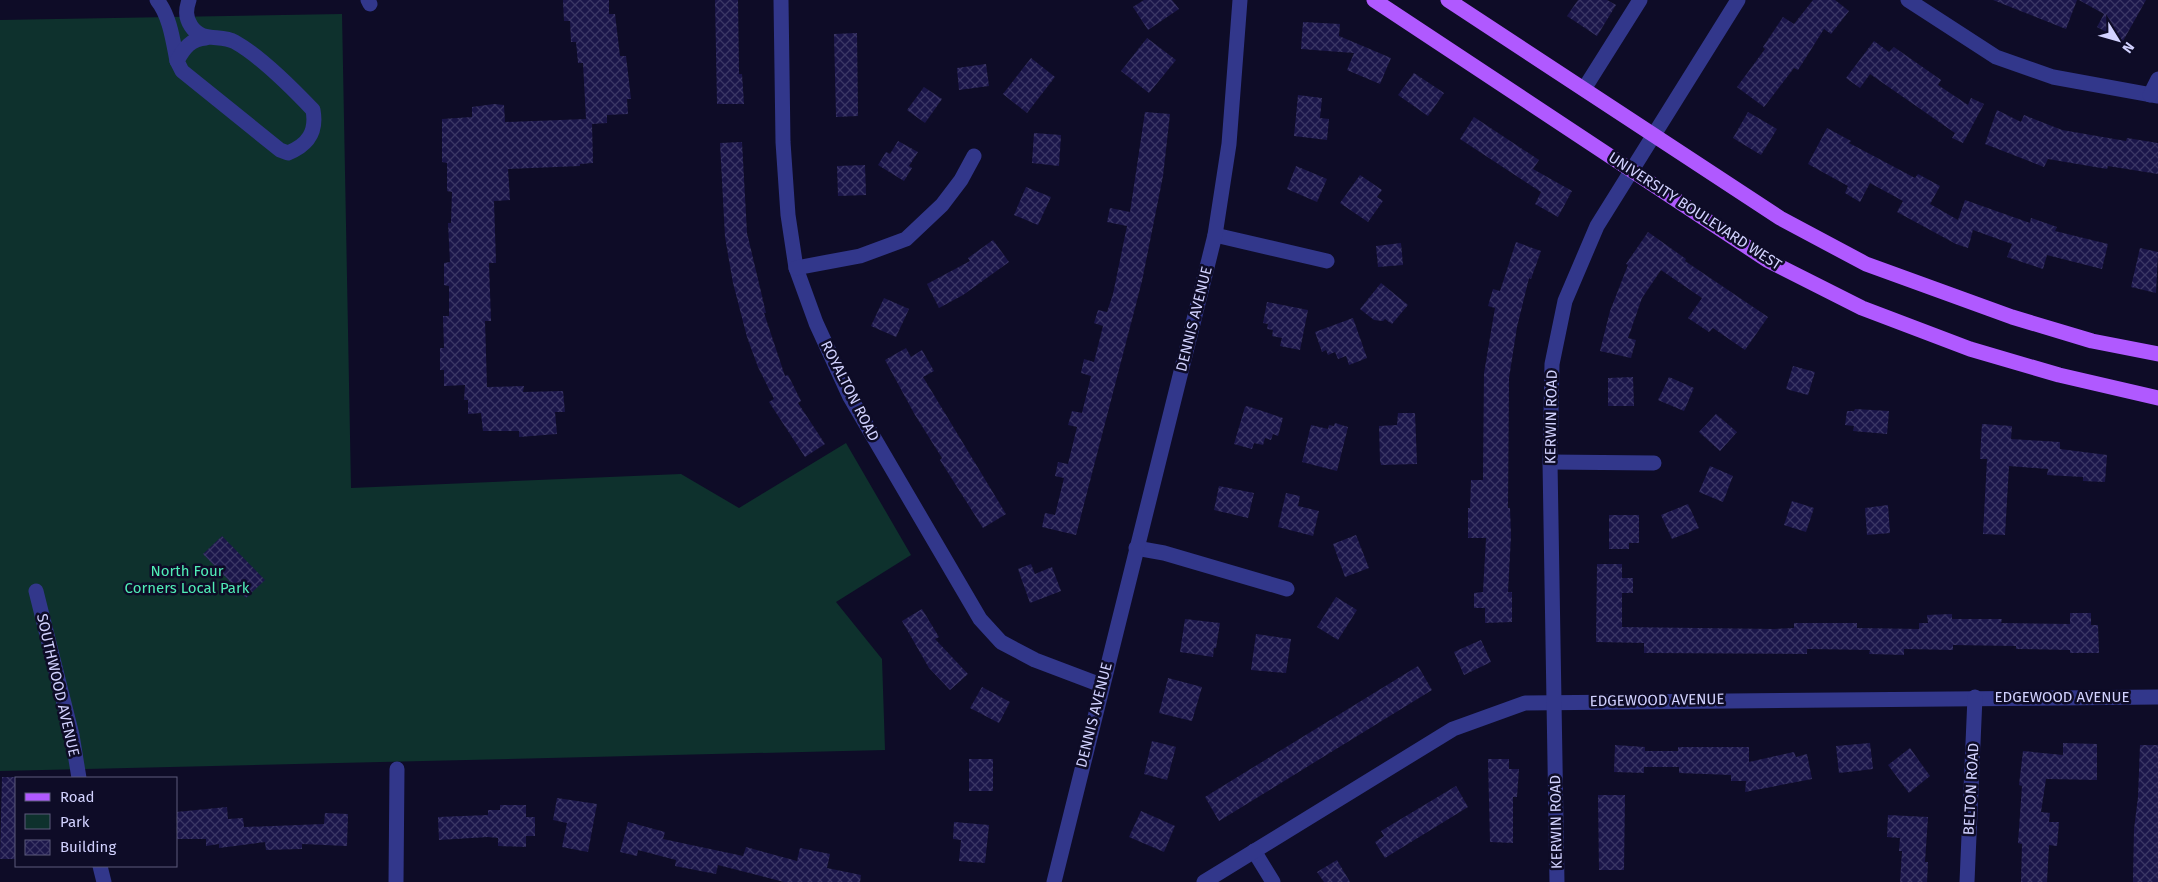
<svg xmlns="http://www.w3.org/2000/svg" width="2158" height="882" viewBox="0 0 2158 882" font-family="'Fira Sans',sans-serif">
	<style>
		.park { fill: #0e312d }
		.building { fill: url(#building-cross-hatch) }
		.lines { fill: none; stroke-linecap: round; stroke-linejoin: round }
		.minor { stroke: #32378b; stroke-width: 15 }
		.major { stroke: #b059ff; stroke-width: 15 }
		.labels { text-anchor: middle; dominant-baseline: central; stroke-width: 5; stroke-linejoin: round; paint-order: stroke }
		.street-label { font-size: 15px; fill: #d2d2ff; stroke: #0e0c27 }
		.park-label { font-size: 15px; fill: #50edb6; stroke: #0e0c27 }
	</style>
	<defs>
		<pattern id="building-cross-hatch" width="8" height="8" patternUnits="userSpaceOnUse" patternTransform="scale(1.25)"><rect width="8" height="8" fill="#1b164a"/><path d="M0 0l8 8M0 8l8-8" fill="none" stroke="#3b3765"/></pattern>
	</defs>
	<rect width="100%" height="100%" fill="#0e0c27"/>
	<!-- park -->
	<path class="park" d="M 342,14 L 351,488 L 681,474 L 739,508 L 846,443 L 911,555 L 836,602 L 882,659 L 885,750 L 0,771 L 0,20 Z"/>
	<!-- building -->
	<g class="building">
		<path d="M 563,0 L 609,0 L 609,14 L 615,14 L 620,56 L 626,56 L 631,99 L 627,99 L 628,114 L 607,115 L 607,123 L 592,124 L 593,163 L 580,164 L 580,166 L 508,169 L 510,200 L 494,201 L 496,263 L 489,263 L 491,321 L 485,321 L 487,387 L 524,386 L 523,392 L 563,391 L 565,412 L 555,412 L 557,434 L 519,437 L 519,431 L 483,431 L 481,413 L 468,414 L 468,400 L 464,400 L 465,385 L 444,386 L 444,370 L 440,370 L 440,348 L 444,348 L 443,316 L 449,316 L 449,286 L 444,285 L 444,263 L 450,262 L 448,223 L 451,223 L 452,192 L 447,191 L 447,163 L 442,162 L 442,119 L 472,117 L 472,107 L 494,104 L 504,105 L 505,122 L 586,119 L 583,63 L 578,63 L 576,42 L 571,42 L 570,21 L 564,21 Z"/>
		<path d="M 715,0 L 738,0 L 739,74 L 742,74 L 744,104 L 717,104 Z"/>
		<path d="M 1144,0 L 1172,0 L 1179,9 L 1148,30 L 1133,7 Z"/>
		<path d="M 1578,0 L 1607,0 L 1616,5 L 1597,36 L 1567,16 Z"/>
		<path d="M 1813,0 L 1835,0 L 1849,11 L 1831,34 L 1824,29 L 1798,70 L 1794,68 L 1764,107 L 1737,87 L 1765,49 L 1763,47 L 1783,17 L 1794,24 Z"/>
		<path d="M 1993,0 L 2077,0 L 2066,29 Z"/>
		<path d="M 2079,0 L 2146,0 L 2123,41 L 2097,27 L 2104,14 Z"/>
		<path d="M 1303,22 L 1340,24 L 1339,36 L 1391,58 L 1380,84 L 1347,70 L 1354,53 L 1301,49 Z"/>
		<path d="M 857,33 L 858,116 L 836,117 L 834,34 Z"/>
		<path d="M 1147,38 L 1176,60 L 1149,93 L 1121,71 Z"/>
		<path d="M 1874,41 L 1889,52 L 1894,47 L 1941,80 L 1938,85 L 1968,105 L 1971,98 L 1984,104 L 1963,143 L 1952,138 L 1955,133 L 1870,74 L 1860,88 L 1846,78 Z"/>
		<path d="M 1031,58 L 1055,77 L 1027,113 L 1003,94 Z"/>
		<path d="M 986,64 L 989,86 L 959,90 L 957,68 Z"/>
		<path d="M 1414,73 L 1444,93 L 1428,116 L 1398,95 Z"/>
		<path d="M 924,87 L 942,99 L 925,123 L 907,110 Z"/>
		<path d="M 1298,95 L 1322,98 L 1320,118 L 1329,119 L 1327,140 L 1294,136 Z"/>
		<path d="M 1997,110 L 2021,122 L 2024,115 L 2062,130 L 2126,141 L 2127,138 L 2158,143 L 2158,174 L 2108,166 L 2107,169 L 2048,159 L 2044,167 L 1985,144 Z"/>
		<path d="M 1145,112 L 1170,114 L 1163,176 L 1142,281 L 1076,535 L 1042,527 L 1045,513 L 1055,515 L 1064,478 L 1055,476 L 1058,462 L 1068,464 L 1077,427 L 1068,425 L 1072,411 L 1082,413 L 1091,376 L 1081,373 L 1084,359 L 1094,362 L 1103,326 L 1094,323 L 1098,310 L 1107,312 L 1113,294 L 1127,226 L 1107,222 L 1110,208 L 1130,212 Z"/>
		<path d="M 1748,112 L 1777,129 L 1761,155 L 1733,138 Z"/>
		<path d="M 1474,117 L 1539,160 L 1533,169 L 1572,191 L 1558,217 L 1535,204 L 1541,192 L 1460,139 Z"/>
		<path d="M 1827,128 L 1851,141 L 1849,143 L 1915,178 L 1918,174 L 1940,186 L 1930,204 L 1958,220 L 1965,200 L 2030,223 L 2031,218 L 2057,227 L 2055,231 L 2108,244 L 2102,269 L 2047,255 L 2043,269 L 2007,257 L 2012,244 L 1973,230 L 1968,248 L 1956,244 L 1897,212 L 1903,201 L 1870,183 L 1860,202 L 1845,193 L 1848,186 L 1808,164 Z"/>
		<path d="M 1034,133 L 1061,135 L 1059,166 L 1032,163 Z"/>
		<path d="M 898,141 L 918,152 L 909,166 L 912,168 L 904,181 L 878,165 L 886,152 L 890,154 Z"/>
		<path d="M 742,142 L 747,233 L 766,313 L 764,313 L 785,376 L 788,375 L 801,401 L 798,403 L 825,444 L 805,457 L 769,402 L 774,399 L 758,367 L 747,337 L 733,283 L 725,237 L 720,143 Z"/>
		<path d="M 865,165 L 866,195 L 838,196 L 837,166 Z"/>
		<path d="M 1296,166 L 1327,179 L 1317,202 L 1287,189 Z"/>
		<path d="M 1360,175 L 1382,190 L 1377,197 L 1383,201 L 1368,222 L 1340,203 Z"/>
		<path d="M 1026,187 L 1051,197 L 1038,225 L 1014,215 Z"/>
		<path d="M 1648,232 L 1686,259 L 1685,261 L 1768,317 L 1745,350 L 1713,328 L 1709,332 L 1688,318 L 1702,298 L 1661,270 L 1642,298 L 1628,338 L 1636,340 L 1631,358 L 1600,351 L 1610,311 L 1628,265 L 1626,264 Z"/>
		<path d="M 993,240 L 1009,262 L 963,295 L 939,308 L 927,284 L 970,261 L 968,258 Z"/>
		<path d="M 1516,242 L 1541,251 L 1531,279 L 1529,278 L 1517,327 L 1509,378 L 1508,508 L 1510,508 L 1511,536 L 1508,592 L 1512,592 L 1512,622 L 1485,623 L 1485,608 L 1474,608 L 1474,593 L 1483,592 L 1486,538 L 1468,538 L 1468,508 L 1470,508 L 1471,480 L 1483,480 L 1484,373 L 1495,308 L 1488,306 L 1493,289 L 1500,291 Z"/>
		<path d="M 1401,243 L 1403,265 L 1378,267 L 1376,246 Z"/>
		<path d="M 2140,248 L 2158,252 L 2156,293 L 2131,287 Z"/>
		<path d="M 1381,283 L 1408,305 L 1392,324 L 1385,319 L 1383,321 L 1374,320 L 1360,309 Z"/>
		<path d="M 884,298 L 909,309 L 896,337 L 871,326 Z"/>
		<path d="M 1267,302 L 1308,310 L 1300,350 L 1280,346 L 1282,338 L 1272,336 L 1273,330 L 1267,329 L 1268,324 L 1263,323 Z"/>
		<path d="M 1353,318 L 1367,358 L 1349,365 L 1346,356 L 1338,359 L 1335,352 L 1328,355 L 1326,350 L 1322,352 L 1315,332 Z"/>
		<path d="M 906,348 L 911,357 L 922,350 L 934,371 L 923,377 L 1006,514 L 983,528 L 940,460 L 942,458 L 915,415 L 885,360 Z"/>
		<path d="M 1793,366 L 1815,372 L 1808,395 L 1786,389 Z"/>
		<path d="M 1633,377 L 1634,406 L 1608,406 L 1608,378 Z"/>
		<path d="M 1669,377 L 1694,388 L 1684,411 L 1658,400 Z"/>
		<path d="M 1247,406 L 1283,418 L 1278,436 L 1273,434 L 1271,440 L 1265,438 L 1263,445 L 1254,443 L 1252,449 L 1234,444 L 1245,407 Z"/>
		<path d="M 1855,409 L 1889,411 L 1887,434 L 1853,431 L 1854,426 L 1845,425 L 1847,411 L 1854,411 Z"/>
		<path d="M 1398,413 L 1415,413 L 1417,464 L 1381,465 L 1380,461 L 1379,426 L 1397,425 Z"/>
		<path d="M 1716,414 L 1737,432 L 1720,451 L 1699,432 Z"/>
		<path d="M 1335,423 L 1348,427 L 1337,471 L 1302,462 L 1311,425 L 1328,429 L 1329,425 L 1334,426 Z"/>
		<path d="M 1982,424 L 2012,426 L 2011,439 L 2060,442 L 2060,449 L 2107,455 L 2105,482 L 2083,481 L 2083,477 L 2047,475 L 2048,469 L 2009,466 L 2005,535 L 1983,534 L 1987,459 L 1980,459 Z"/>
		<path d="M 1710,466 L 1733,476 L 1723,502 L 1699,492 Z"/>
		<path d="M 1219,486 L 1254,493 L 1248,518 L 1214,510 Z"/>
		<path d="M 1286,493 L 1300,496 L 1298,506 L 1319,511 L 1313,536 L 1278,527 Z"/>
		<path d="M 1792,501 L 1814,508 L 1806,532 L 1784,525 Z"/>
		<path d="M 1688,504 L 1699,528 L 1672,539 L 1661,515 Z"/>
		<path d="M 1888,505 L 1890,533 L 1867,535 L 1865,508 Z"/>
		<path d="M 1609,515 L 1639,515 L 1639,543 L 1629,543 L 1629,549 L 1609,549 Z"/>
		<path d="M 1356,535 L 1369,568 L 1345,577 L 1333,544 Z"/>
		<path d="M 222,536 L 265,580 L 246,598 L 203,554 Z"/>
		<path d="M 1031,564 L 1035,574 L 1052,567 L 1061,591 L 1030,603 L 1018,569 Z"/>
		<path d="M 1597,564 L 1622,564 L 1622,578 L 1633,578 L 1633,593 L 1622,593 L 1622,627 L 1774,629 L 1794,628 L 1794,623 L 1857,623 L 1857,628 L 1919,629 L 1919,623 L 1928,623 L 1927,615 L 1952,614 L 1952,619 L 2002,619 L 2001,623 L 2070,624 L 2070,613 L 2091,613 L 2091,625 L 2098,625 L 2099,653 L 2070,653 L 2070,650 L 2016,649 L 2016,646 L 1953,645 L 1953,650 L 1904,649 L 1904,655 L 1869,654 L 1870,650 L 1807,649 L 1807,654 L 1644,653 L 1644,643 L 1596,642 Z"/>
		<path d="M 1336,597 L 1357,610 L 1338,640 L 1317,627 Z"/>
		<path d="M 922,609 L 939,637 L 935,639 L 968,674 L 950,690 L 929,668 L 902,621 Z"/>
		<path d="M 1185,619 L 1220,623 L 1216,648 L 1214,648 L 1213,657 L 1180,652 Z"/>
		<path d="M 1256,634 L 1291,639 L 1286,673 L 1251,670 Z"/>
		<path d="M 1481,640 L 1491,662 L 1464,675 L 1454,652 Z"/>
		<path d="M 1418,666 L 1432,690 L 1219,821 L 1205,797 Z"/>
		<path d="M 1168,678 L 1202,687 L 1192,721 L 1159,713 Z"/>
		<path d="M 982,687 L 1010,702 L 999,723 L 970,708 Z"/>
		<path d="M 1152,741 L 1176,747 L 1167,780 L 1144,774 Z"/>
		<path d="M 1870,743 L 1873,769 L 1839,773 L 1836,746 Z"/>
		<path d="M 2063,743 L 2097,744 L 2097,780 L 2046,779 L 2041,812 L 2050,813 L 2049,822 L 2059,822 L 2057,846 L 2049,845 L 2047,882 L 2021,882 L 2022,844 L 2018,843 L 2022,786 L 2019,785 L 2023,751 L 2063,755 Z"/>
		<path d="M 1615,745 L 1645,747 L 1645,751 L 1678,751 L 1678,747 L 1749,747 L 1749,762 L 1794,752 L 1796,757 L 1807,754 L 1812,779 L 1745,792 L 1746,781 L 1731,781 L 1731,775 L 1679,773 L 1679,767 L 1644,767 L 1644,773 L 1614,772 Z"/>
		<path d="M 2140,745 L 2158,745 L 2158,882 L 2133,882 L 2134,829 L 2138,797 Z"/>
		<path d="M 1910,748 L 1930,776 L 1909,793 L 1888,765 Z"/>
		<rect x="969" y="759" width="24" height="32"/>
		<path d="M 1488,759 L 1509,759 L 1509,769 L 1519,769 L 1517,797 L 1513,797 L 1513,843 L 1490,842 Z"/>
		<path d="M 2,777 L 16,777 L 16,859 L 0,859 Z"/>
		<path d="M 1456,786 L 1468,807 L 1385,858 L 1375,842 L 1384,836 L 1381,831 Z"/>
		<path d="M 1598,795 L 1625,795 L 1624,870 L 1599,870 Z"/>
		<path d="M 557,798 L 597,804 L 588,852 L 562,847 L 567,823 L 553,820 Z"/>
		<path d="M 500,805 L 526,805 L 526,817 L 535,817 L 535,836 L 526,836 L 526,847 L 498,846 L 498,838 L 488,837 L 439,840 L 438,817 L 488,815 L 488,810 L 500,810 Z"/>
		<path d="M 227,807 L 228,819 L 243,818 L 244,827 L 324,824 L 325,813 L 348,814 L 347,846 L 302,844 L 302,849 L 266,850 L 265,842 L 219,848 L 219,844 L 206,846 L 206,839 L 176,839 L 176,812 Z"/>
		<path d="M 1141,811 L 1175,826 L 1164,852 L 1129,837 Z"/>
		<path d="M 1888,815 L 1928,817 L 1925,862 L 1928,862 L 1927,882 L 1900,882 L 1902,851 L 1899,851 L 1900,838 L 1887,837 Z"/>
		<path d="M 628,822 L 665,832 L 663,839 L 743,856 L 746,847 L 797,861 L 800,848 L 830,854 L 827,868 L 861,875 L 860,882 L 784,882 L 718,865 L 716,874 L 675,866 L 676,860 L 638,850 L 637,856 L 620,852 Z"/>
		<path d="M 954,822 L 989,825 L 985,863 L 959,861 L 961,840 L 953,839 Z"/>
		<path d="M 1337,860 L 1350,882 L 1324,882 L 1317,872 Z"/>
	</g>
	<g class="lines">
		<!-- minor -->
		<g class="minor">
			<path d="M 157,0 C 170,16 173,41 177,61"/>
			<path d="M 189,0 C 186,9 185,17 191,26 C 202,43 220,34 235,42 C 260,56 293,89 313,110 C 317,132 308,145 288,153 L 280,150 L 182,71 L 177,61 C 184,48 191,39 206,38"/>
			<path d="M 368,0 L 370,4"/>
			<path d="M 781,0 L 783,142 L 788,215 L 796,268 L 816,323 L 850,397 L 980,619 L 1001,642 L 1035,660 L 1101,685"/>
			<path d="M 1908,0 L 1996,57 L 2053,77 L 2158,96"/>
			<path d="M 1584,89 L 1640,0"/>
			<path d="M 2150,95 L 2158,79"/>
			<path d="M 1215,235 L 1327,261"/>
			<path d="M 796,268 L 860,256 L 906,239 L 942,205 L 961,180 L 974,156"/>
			<path d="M 1550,462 L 1654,463"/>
			<path d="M 1136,548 L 1164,553 L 1287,589"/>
			<path d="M 36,591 L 72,735 L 79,778"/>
			<path d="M 1254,851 L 1273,882"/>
			<path d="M 100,866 L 104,882"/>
			<path d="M 396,882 L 397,769"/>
			<path d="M 1054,882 L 1215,235 L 1229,144 L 1240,0"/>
			<path d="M 1204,882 L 1453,729 L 1525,703 L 2158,697"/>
			<path d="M 1557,882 L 1550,462 L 1552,364 L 1565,301 L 1597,226 L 1738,0"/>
			<path d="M 1967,882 L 1975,697"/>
		</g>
		<!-- major -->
		<g class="major">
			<path d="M 1374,0 L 1767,260 L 1862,308 L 1970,349 L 2059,375 L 2158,398"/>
			<path d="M 1448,0 L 1780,218 L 1866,264 L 2012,317 L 2092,341 L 2158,354"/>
		</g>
	</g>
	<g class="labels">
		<!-- street labels -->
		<g class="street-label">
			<text transform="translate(1695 211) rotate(33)">UNIVERSITY BOULEVARD WEST</text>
			<text transform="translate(1194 319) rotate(-76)">DENNIS AVENUE</text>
			<text transform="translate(850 391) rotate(63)">ROYALTON ROAD</text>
			<text transform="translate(1551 417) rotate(-89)">KERWIN ROAD</text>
			<text transform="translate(58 685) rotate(77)">SOUTHWOOD AVENUE</text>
			<text x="2062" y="697">EDGEWOOD AVENUE</text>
			<text transform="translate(1657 700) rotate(-1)">EDGEWOOD AVENUE</text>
			<text transform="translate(1094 715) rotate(-76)">DENNIS AVENUE</text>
			<text transform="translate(1971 789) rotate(-87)">BELTON ROAD</text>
			<text transform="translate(1556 822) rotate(-91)">KERWIN ROAD</text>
		</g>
		<!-- park labels -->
		<g class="park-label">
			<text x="187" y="571">North Four<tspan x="187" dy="17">Corners Local Park</tspan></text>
		</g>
	</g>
	<!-- legend -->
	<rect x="15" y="777" width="162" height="90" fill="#0e0c27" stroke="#5c5b7d"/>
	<rect x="25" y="793" width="25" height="8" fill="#b059ff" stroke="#5c5b7d"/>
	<text x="60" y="802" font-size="15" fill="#d2d2ff">Road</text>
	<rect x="25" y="814" width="25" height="15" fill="#0e312d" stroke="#5c5b7d"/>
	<text x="60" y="827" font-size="15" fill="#d2d2ff">Park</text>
	<rect x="25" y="840" width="25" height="15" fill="url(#building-cross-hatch)" stroke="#5c5b7d"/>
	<text x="60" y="852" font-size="15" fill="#d2d2ff">Building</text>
	<!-- north arrow -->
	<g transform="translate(2118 40) rotate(127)" stroke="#0e0c27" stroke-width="4" paint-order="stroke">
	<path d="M0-4L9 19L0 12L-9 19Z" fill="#d2d2ff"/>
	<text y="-8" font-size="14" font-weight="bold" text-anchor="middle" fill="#d2d2ff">N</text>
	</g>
</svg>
